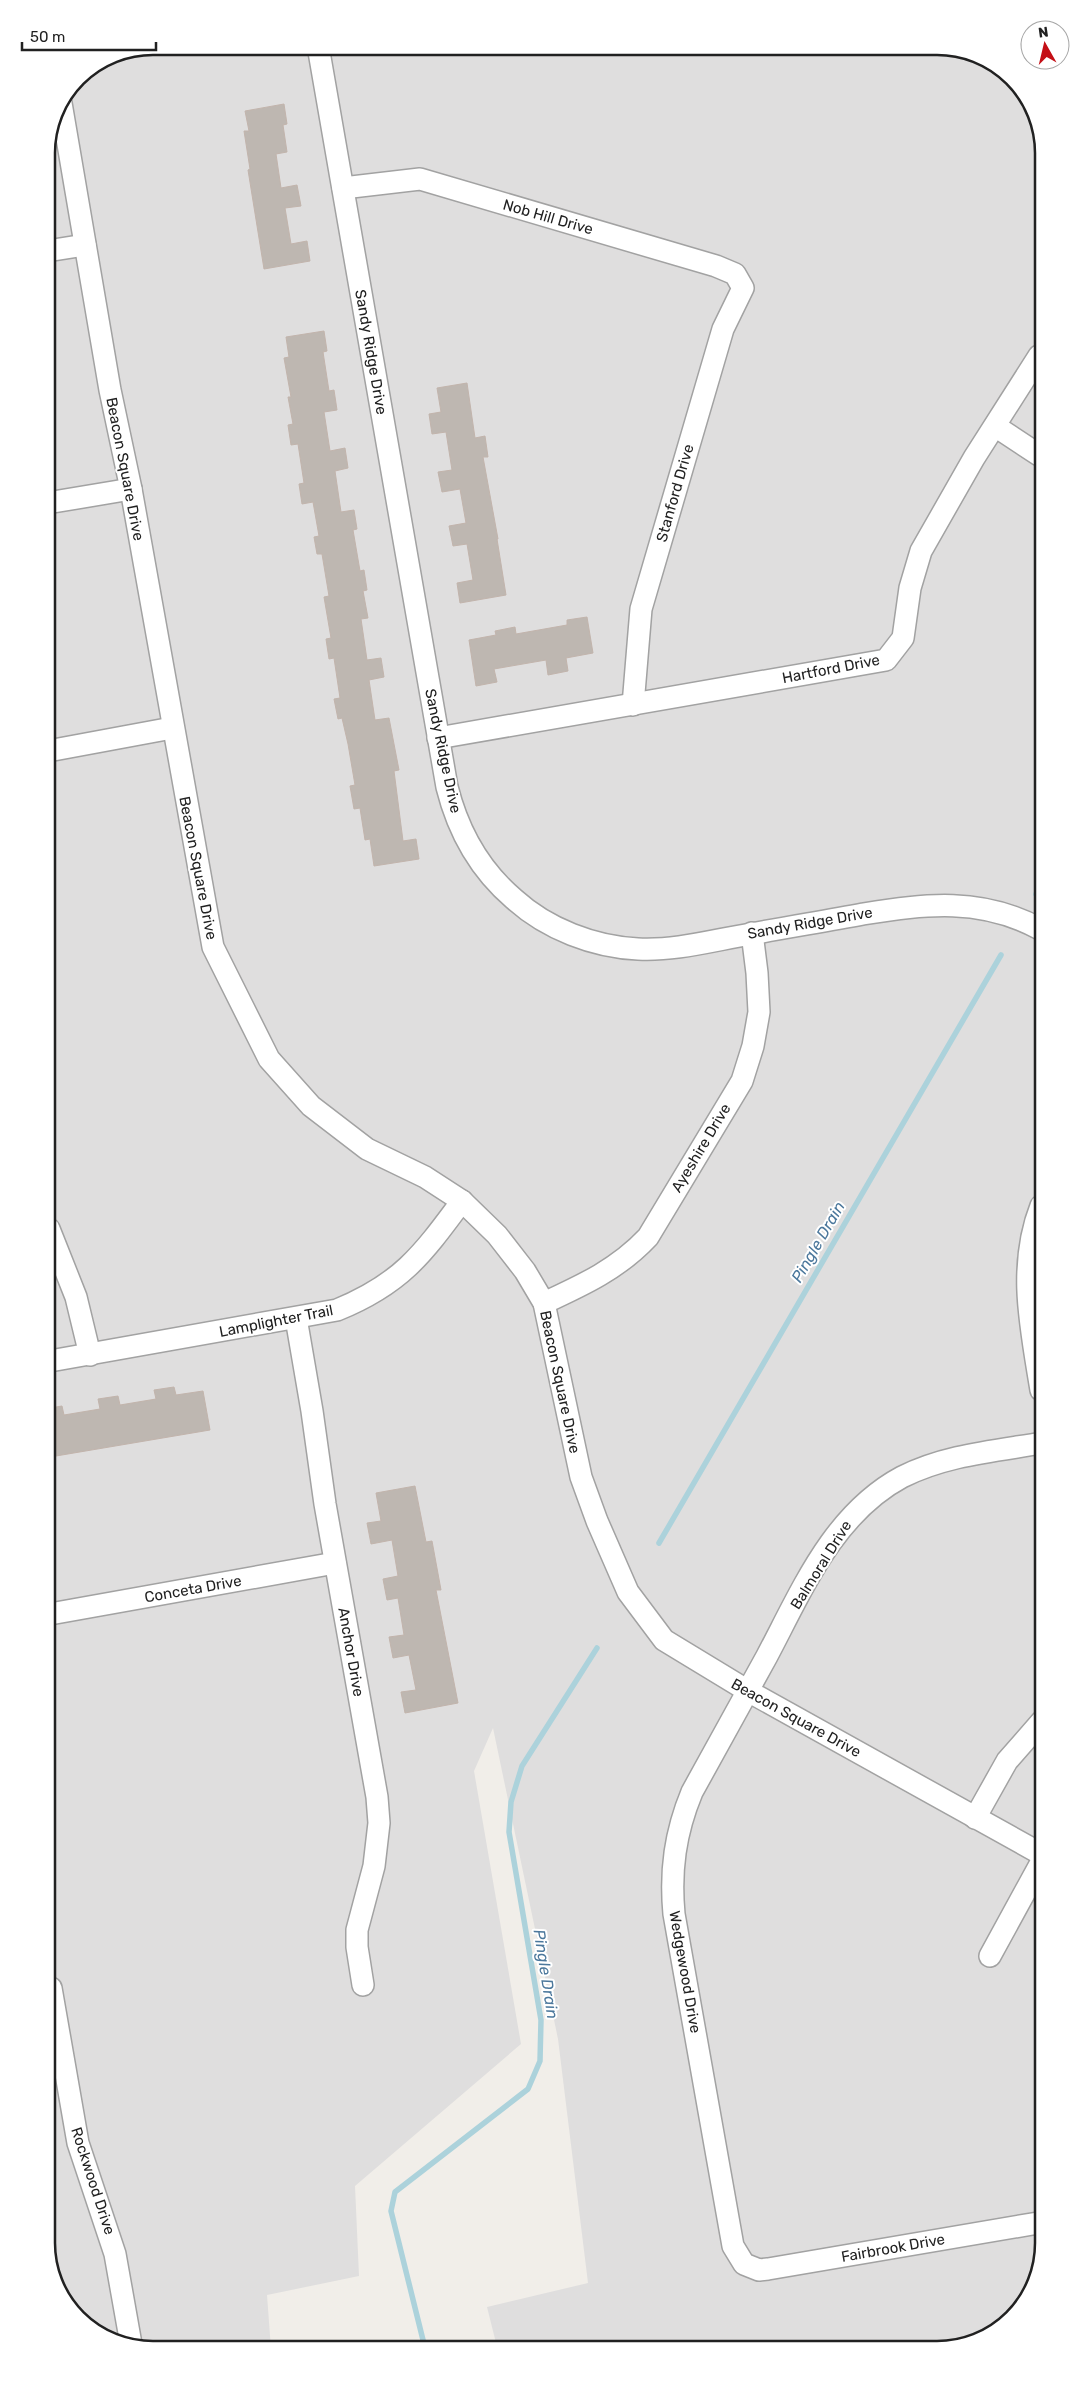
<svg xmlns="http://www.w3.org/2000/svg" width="1090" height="2396" viewBox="0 0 1090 2396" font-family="Rubik,sans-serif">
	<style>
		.residential { fill: #dfdede }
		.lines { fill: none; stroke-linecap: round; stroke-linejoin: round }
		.stream { stroke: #acd2db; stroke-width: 5.5 }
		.building { fill: #beb7b1; stroke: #c2b4ac }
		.minor-casing { stroke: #a2a2a2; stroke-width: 24 }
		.minor { stroke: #fff; stroke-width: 21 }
		.labels { text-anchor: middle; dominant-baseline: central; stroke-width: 4; stroke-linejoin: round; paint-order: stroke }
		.street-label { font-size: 15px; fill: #212121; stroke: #fff }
		.water-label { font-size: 16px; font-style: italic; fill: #4c789c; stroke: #fff }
		.rim { fill: none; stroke: #212121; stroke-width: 2.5 }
	</style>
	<rect width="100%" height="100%" fill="#f1eee9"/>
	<!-- residential -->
	<path class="residential" d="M 153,46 L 944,47 L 1002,68 L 1038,118 L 1044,2243 L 1022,2308 L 972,2344 L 497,2347 L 487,2307 L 588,2283 L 558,2039 L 493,1728 L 474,1771 L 521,2044 L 355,2186 L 359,2276 L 267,2295 L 271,2349 L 146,2349 L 88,2328 L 52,2278 L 46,146 L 54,112 L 78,77 L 112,54 Z"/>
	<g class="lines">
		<!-- stream -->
		<g class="stream">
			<path d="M 1036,894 L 1040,885"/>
			<path d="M 659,1543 L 1001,955"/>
			<path d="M 425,2348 L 391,2211 L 395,2192 L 528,2089 L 540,2061 L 541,2020 L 509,1832 L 511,1802 L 522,1766 L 597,1648"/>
		</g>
	</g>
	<!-- building -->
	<g class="building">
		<path d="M 284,104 L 287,124 L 283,125 L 287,152 L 276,154 L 281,188 L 297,185 L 301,206 L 285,208 L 291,244 L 307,241 L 310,261 L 264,269 L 248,170 L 250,169 L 244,131 L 249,131 L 245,111 Z"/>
		<path d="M 324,331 L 327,351 L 323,352 L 329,391 L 334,390 L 337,410 L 324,412 L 330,451 L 345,448 L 348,468 L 335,471 L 341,512 L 354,510 L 357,529 L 353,530 L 360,571 L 364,570 L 367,590 L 363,591 L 368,618 L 361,619 L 367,660 L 381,658 L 384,677 L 369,680 L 375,720 L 389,718 L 399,770 L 394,771 L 403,841 L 416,839 L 419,859 L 374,866 L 370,839 L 365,840 L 360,808 L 354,809 L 350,786 L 355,785 L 348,744 L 342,718 L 338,719 L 334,699 L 340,698 L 334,658 L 329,659 L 326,639 L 331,638 L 324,597 L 329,596 L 322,554 L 317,554 L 314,537 L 319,536 L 313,502 L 302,504 L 299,484 L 304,483 L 298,444 L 291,445 L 288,425 L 293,424 L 288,397 L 291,397 L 284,358 L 289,357 L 286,337 Z"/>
		<path d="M 467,383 L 475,438 L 485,436 L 488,457 L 483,457 L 498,539 L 497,539 L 506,595 L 460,603 L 457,583 L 473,580 L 467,544 L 453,546 L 449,526 L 466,523 L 460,489 L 442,492 L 438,472 L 452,470 L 446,432 L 432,434 L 429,414 L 441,412 L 437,388 Z"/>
		<path d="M 587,617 L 593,653 L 566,658 L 568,671 L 548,675 L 546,660 L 494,669 L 497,682 L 476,686 L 469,640 L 496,635 L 495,631 L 515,627 L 516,634 L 567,625 L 567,620 Z"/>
		<path d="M 174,1387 L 176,1395 L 203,1391 L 210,1430 L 50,1457 L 50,1408 L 62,1406 L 64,1415 L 100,1409 L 98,1399 L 118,1396 L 120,1405 L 156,1399 L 154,1390 Z"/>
		<path d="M 415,1486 L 426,1542 L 432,1541 L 441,1590 L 436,1590 L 458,1703 L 405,1713 L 401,1692 L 416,1690 L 409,1655 L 393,1658 L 389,1637 L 404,1635 L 398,1598 L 387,1600 L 383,1579 L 398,1576 L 392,1540 L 371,1544 L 367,1523 L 381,1521 L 376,1493 Z"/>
	</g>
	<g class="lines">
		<defs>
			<g id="minor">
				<path d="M 318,46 L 447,787 C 458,831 480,870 514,899 C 547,929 594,947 638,949 C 676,951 714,940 751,934 C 788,927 826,921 863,914 C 926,904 981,897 1040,929"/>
				<path d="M 61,103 L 110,390 L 131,489 L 213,947 L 269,1059 L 311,1106 L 367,1149 L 425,1177 L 462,1201 L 497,1235 L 525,1271 L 544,1303 L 581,1477 L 597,1521 L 628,1592 L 664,1640 L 748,1691 L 1043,1855"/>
				<path d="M 343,188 L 420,179 L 716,266 L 735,274 L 743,288 L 723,329 L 641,609 L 633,705"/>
				<path d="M 47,251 L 85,245"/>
				<path d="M 995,426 L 1039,455"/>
				<path d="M 47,503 L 131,489"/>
				<path d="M 438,738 L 886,660 L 903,638 L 910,588 L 921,551 L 974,458 L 1039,356"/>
				<path d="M 48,751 L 172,728"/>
				<path d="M 1041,1206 C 1017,1267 1031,1328 1041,1390"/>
				<path d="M 49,1229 L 76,1297 L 90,1355"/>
				<path d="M 544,1303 C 583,1285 618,1269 648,1237 L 742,1081 L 753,1046 L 759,1012 L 757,973 L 752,933"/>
				<path d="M 296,1318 L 312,1411 L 325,1504 L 377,1797 L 379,1823 L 374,1866 L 357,1930 L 357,1947 L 363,1985"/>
				<path d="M 50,1361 L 337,1310 C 401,1284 422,1255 462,1201"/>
				<path d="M 1042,1443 C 995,1451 945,1455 902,1477 C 833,1514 802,1590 767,1656 C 742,1702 717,1747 692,1792 C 675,1833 670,1871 674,1914 L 733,2246 L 744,2264 L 759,2270 L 768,2269 L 1044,2222"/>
				<path d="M 50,1614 L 335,1563"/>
				<path d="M 975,1818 L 1007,1761 L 1042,1721"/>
				<path d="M 990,1956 L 1043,1859"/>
				<path d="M 51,1988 L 78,2143 L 115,2254 L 131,2344"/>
			</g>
		</defs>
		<!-- minor casing -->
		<use href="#minor" class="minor-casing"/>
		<!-- minor -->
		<use href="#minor" class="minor"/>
	</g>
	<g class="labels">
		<!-- street labels -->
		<g class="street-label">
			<text transform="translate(548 217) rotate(16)">Nob Hill Drive</text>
			<text transform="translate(371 352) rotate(80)">Sandy Ridge Drive</text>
			<text transform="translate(125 469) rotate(79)">Beacon Square Drive</text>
			<text transform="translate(675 493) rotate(-74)">Stanford Drive</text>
			<text transform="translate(831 669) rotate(-11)">Hartford Drive</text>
			<text transform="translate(443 751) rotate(78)">Sandy Ridge Drive</text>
			<text transform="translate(198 868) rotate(79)">Beacon Square Drive</text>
			<text transform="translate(810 923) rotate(-10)">Sandy Ridge Drive</text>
			<text transform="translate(701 1148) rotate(-59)">Ayeshire Drive</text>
			<text transform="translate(276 1321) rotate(-11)">Lamplighter Trail</text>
			<text transform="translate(560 1382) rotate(78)">Beacon Square Drive</text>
			<text transform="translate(821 1565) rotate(-58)">Balmoral Drive</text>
			<text transform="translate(193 1589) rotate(-10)">Conceta Drive</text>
			<text transform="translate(351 1652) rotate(80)">Anchor Drive</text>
			<text transform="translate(796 1718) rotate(29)">Beacon Square Drive</text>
			<text transform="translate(685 1972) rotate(80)">Wedgewood Drive</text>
			<text transform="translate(93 2181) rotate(72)">Rockwood Drive</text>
			<text transform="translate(893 2248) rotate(-10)">Fairbrook Drive</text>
		</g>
		<!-- water labels -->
		<g class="water-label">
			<text transform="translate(818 1242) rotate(-60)">Pingle Drain</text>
			<text transform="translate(546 1974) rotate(81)">Pingle Drain</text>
		</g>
	</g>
	<!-- crop -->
	<path d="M0 0H1090V2396H0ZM153 55H937A98 98 0 0 1 1035 153V2243A98 98 0 0 1 937 2341H153A98 98 0 0 1 55 2243V153A98 98 0 0 1 153 55Z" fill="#fff" fill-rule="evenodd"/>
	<path class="rim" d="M153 55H937A98 98 0 0 1 1035 153V2243A98 98 0 0 1 937 2341H153A98 98 0 0 1 55 2243V153A98 98 0 0 1 153 55Z"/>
	<!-- north arrow -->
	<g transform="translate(1045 45) rotate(352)"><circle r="24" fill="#ffffff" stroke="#a6a6a6"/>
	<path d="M0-4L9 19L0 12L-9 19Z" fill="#c40f16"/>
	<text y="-8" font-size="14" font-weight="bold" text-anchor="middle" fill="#212121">N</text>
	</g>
	<!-- scale -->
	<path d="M22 42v8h134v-8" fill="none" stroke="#212121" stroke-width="2.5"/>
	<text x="30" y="42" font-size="15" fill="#212121" stroke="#ffffff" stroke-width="4" paint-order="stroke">50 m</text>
</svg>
